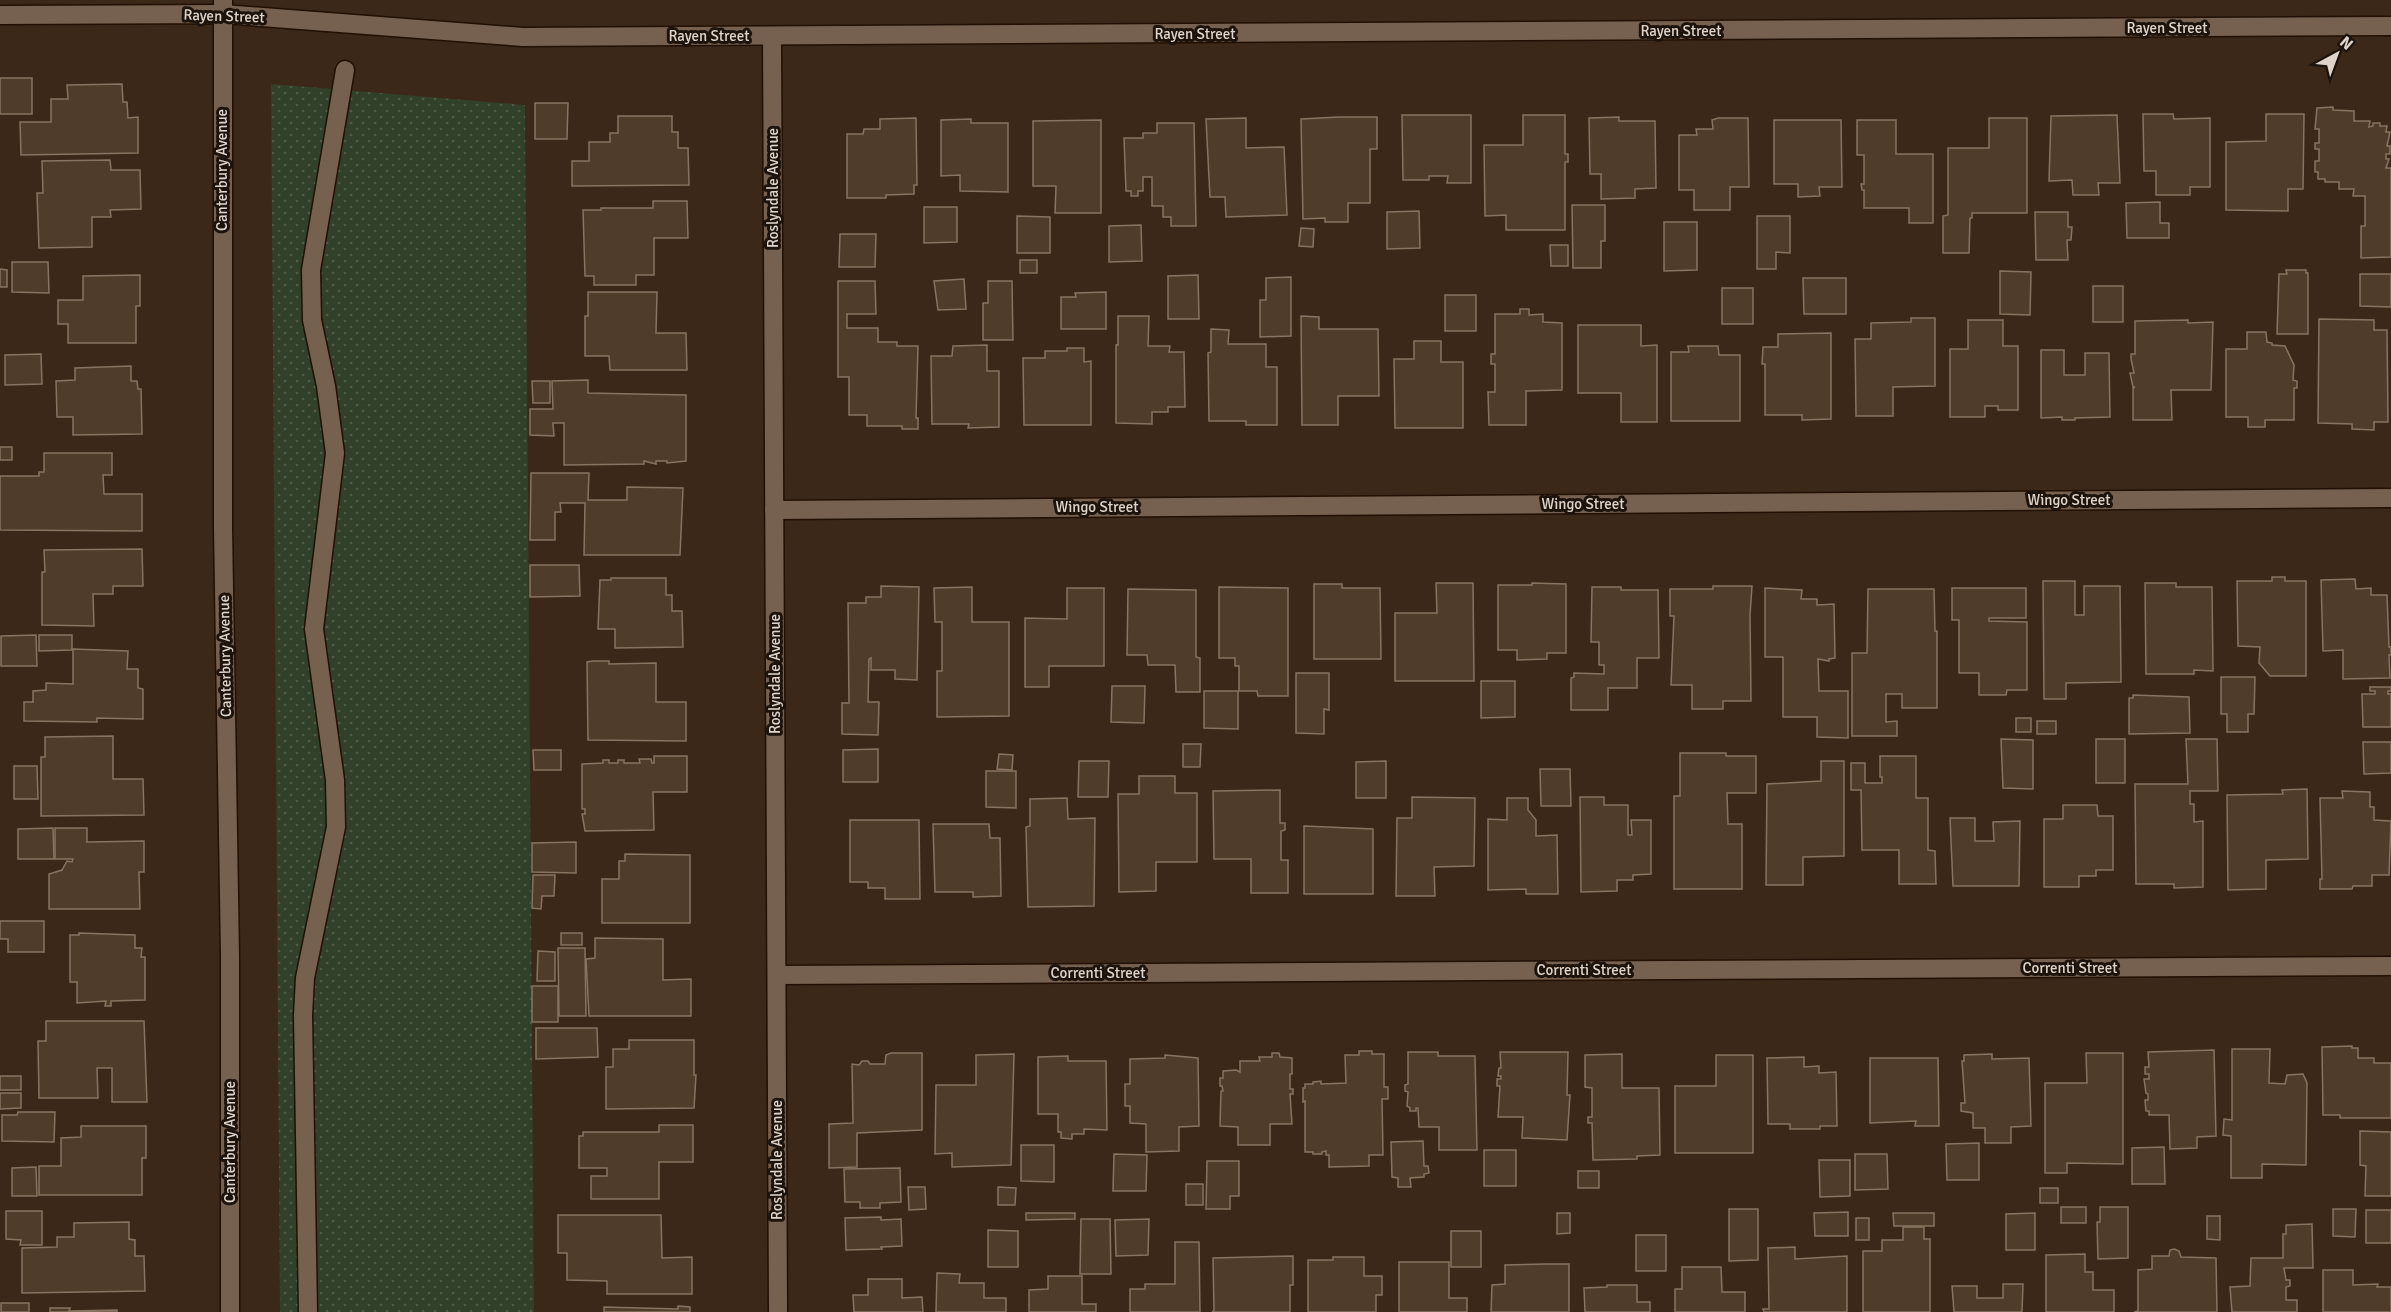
<svg xmlns="http://www.w3.org/2000/svg" width="2391" height="1312" viewBox="0 0 2391 1312" font-family="Signika,sans-serif">
	<style>
		.grass { fill: url(#grass-dots) }
		.building { fill: #503c2b; stroke: #897361; stroke-width: 1.5 }
		.lines { fill: none; stroke-linecap: round; stroke-linejoin: round }
		.lane-casing { stroke: #211003; stroke-width: 21 }
		.street-casing { stroke: #211003; stroke-width: 21 }
		.secondary-casing { stroke: #211003; stroke-width: 21 }
		.lane { stroke: #76604f; stroke-width: 18 }
		.street { stroke: #76604f; stroke-width: 18 }
		.secondary { stroke: #76604f; stroke-width: 18 }
		.labels { text-anchor: middle; dominant-baseline: central; stroke-width: 6; stroke-linejoin: round; paint-order: stroke }
		.street-label { font-size: 15px; fill: #e0d4ca; stroke: #1c130c }
	</style>
	<defs>
		<pattern id="grass-dots" width="8" height="8" patternUnits="userSpaceOnUse" patternTransform="scale(1.5)"><rect width="8" height="8" fill="#314029"/><path d="M2 2h.1M6 6h.1" fill="none" stroke="#4f5b47" stroke-width="1.8" stroke-linecap="round"/></pattern>
	</defs>
	<rect width="100%" height="100%" fill="#3b2819"/>
	<!-- grass -->
	<path class="grass" d="M 271,84 L 525,105 L 534,1312 L 280,1312 Z"/>
	<!-- building -->
	<g class="building">
		<rect x="0" y="78" width="32" height="36"/>
		<path d="M 122,84 L 123,102 L 127,102 L 128,118 L 138,117 L 138,153 L 21,155 L 20,122 L 51,122 L 51,99 L 68,99 L 67,85 Z"/>
		<path d="M 535,103 L 568,103 L 567,139 L 535,139 Z"/>
		<path d="M 2333,107 L 2333,110 L 2354,111 L 2354,121 L 2370,121 L 2369,127 L 2373,126 L 2373,123 L 2380,123 L 2380,126 L 2387,126 L 2386,132 L 2390,132 L 2387,146 L 2390,146 L 2390,154 L 2386,154 L 2386,159 L 2389,159 L 2386,168 L 2391,168 L 2391,257 L 2361,258 L 2361,226 L 2365,226 L 2365,196 L 2353,196 L 2354,189 L 2339,189 L 2339,182 L 2325,182 L 2325,179 L 2318,179 L 2318,172 L 2315,172 L 2315,161 L 2319,161 L 2319,149 L 2315,149 L 2315,143 L 2319,143 L 2319,129 L 2315,129 L 2317,108 Z"/>
		<path d="M 2143,114 L 2173,114 L 2174,119 L 2210,118 L 2210,187 L 2190,187 L 2190,195 L 2156,195 L 2156,171 L 2144,171 Z"/>
		<path d="M 2266,114 L 2304,114 L 2303,189 L 2288,189 L 2288,211 L 2226,210 L 2226,142 L 2266,141 Z"/>
		<path d="M 1402,115 L 1471,115 L 1471,183 L 1447,183 L 1448,176 L 1429,176 L 1429,180 L 1403,180 Z"/>
		<path d="M 1523,115 L 1565,115 L 1565,154 L 1568,154 L 1568,162 L 1565,162 L 1565,230 L 1506,230 L 1506,215 L 1485,216 L 1484,145 L 1523,145 Z"/>
		<path d="M 2117,115 L 2120,183 L 2098,183 L 2099,195 L 2073,195 L 2072,180 L 2049,181 L 2051,116 Z"/>
		<path d="M 618,116 L 672,116 L 672,132 L 678,132 L 678,148 L 688,148 L 689,185 L 572,186 L 572,161 L 589,161 L 589,142 L 610,142 L 610,133 L 618,133 Z"/>
		<path d="M 1339,117 L 1377,117 L 1377,149 L 1370,149 L 1370,203 L 1348,203 L 1348,222 L 1325,222 L 1325,218 L 1303,219 L 1301,119 Z"/>
		<path d="M 1619,117 L 1619,121 L 1655,121 L 1656,188 L 1635,189 L 1635,198 L 1601,199 L 1601,174 L 1590,174 L 1589,118 Z"/>
		<path d="M 916,118 L 917,185 L 914,185 L 914,194 L 886,195 L 886,198 L 847,198 L 847,134 L 863,134 L 864,129 L 880,129 L 880,119 Z"/>
		<path d="M 1246,118 L 1246,148 L 1284,147 L 1287,215 L 1226,217 L 1225,197 L 1210,197 L 1206,119 Z"/>
		<path d="M 1718,118 L 1748,118 L 1749,187 L 1730,187 L 1730,210 L 1694,210 L 1694,190 L 1679,190 L 1679,135 L 1697,135 L 1696,129 L 1713,129 L 1712,120 Z"/>
		<path d="M 1989,118 L 2027,118 L 2027,213 L 1972,213 L 1972,218 L 1970,218 L 1969,253 L 1943,253 L 1943,216 L 1948,215 L 1948,148 L 1989,148 Z"/>
		<path d="M 971,119 L 971,123 L 1008,123 L 1008,192 L 960,191 L 960,175 L 941,176 L 941,120 Z"/>
		<path d="M 1101,120 L 1101,213 L 1055,213 L 1056,186 L 1033,186 L 1033,121 Z"/>
		<path d="M 1774,120 L 1841,120 L 1842,187 L 1819,187 L 1820,196 L 1798,197 L 1798,184 L 1774,184 Z"/>
		<path d="M 1857,120 L 1896,120 L 1896,154 L 1933,154 L 1933,223 L 1909,223 L 1909,208 L 1864,208 L 1864,190 L 1862,190 L 1861,184 L 1864,184 L 1864,155 L 1857,155 Z"/>
		<path d="M 1157,123 L 1194,123 L 1196,226 L 1171,226 L 1171,217 L 1163,217 L 1163,206 L 1152,206 L 1152,177 L 1143,177 L 1143,191 L 1138,191 L 1138,196 L 1131,196 L 1131,191 L 1126,191 L 1124,138 L 1143,138 L 1143,133 L 1157,133 Z"/>
		<path d="M 110,160 L 111,170 L 140,170 L 141,209 L 110,210 L 111,217 L 92,217 L 92,247 L 39,248 L 37,193 L 43,193 L 42,161 Z"/>
		<path d="M 653,201 L 687,201 L 688,238 L 654,238 L 654,275 L 636,275 L 636,285 L 594,285 L 594,276 L 585,276 L 583,210 L 601,210 L 601,208 L 653,208 Z"/>
		<path d="M 2160,202 L 2160,223 L 2169,223 L 2169,238 L 2127,238 L 2126,203 Z"/>
		<path d="M 1572,205 L 1605,205 L 1605,241 L 1601,241 L 1601,268 L 1573,268 Z"/>
		<path d="M 924,207 L 957,207 L 957,242 L 924,243 Z"/>
		<path d="M 1419,211 L 1420,248 L 1387,249 L 1387,212 Z"/>
		<path d="M 2035,212 L 2068,212 L 2068,227 L 2072,227 L 2071,240 L 2067,240 L 2068,260 L 2036,260 Z"/>
		<path d="M 1017,216 L 1050,217 L 1050,253 L 1017,253 Z"/>
		<path d="M 1757,216 L 1790,216 L 1790,253 L 1776,252 L 1776,269 L 1757,269 Z"/>
		<path d="M 1664,222 L 1697,222 L 1697,270 L 1664,271 Z"/>
		<path d="M 1141,225 L 1142,261 L 1109,262 L 1109,226 Z"/>
		<path d="M 1301,228 L 1314,229 L 1313,247 L 1299,246 Z"/>
		<path d="M 840,234 L 876,234 L 875,267 L 839,267 Z"/>
		<path d="M 1550,245 L 1568,245 L 1568,266 L 1551,266 Z"/>
		<rect x="1020" y="260" width="17" height="13"/>
		<path d="M 12,262 L 48,262 L 49,293 L 12,292 Z"/>
		<path d="M 0,269 L 7,270 L 7,287 L 0,287 Z"/>
		<path d="M 2286,270 L 2306,270 L 2306,273 L 2308,273 L 2308,334 L 2277,334 L 2279,274 L 2287,274 Z"/>
		<path d="M 2000,271 L 2031,272 L 2030,315 L 2000,314 Z"/>
		<path d="M 2360,274 L 2391,274 L 2391,307 L 2360,306 Z"/>
		<path d="M 140,275 L 140,306 L 136,306 L 136,343 L 68,343 L 68,324 L 58,324 L 58,300 L 83,300 L 83,276 Z"/>
		<path d="M 1198,275 L 1199,319 L 1168,319 L 1168,276 Z"/>
		<path d="M 1291,277 L 1291,336 L 1260,337 L 1260,300 L 1266,300 L 1266,278 Z"/>
		<path d="M 1803,278 L 1846,278 L 1846,314 L 1804,314 Z"/>
		<path d="M 964,279 L 966,309 L 938,310 L 934,281 Z"/>
		<path d="M 838,281 L 875,281 L 876,314 L 847,314 L 847,328 L 878,328 L 878,342 L 897,342 L 897,346 L 918,346 L 916,418 L 918,418 L 918,429 L 902,429 L 902,426 L 867,426 L 867,415 L 849,415 L 849,377 L 838,377 Z"/>
		<path d="M 988,281 L 1012,281 L 1013,340 L 983,340 L 983,303 L 988,303 Z"/>
		<rect x="2093" y="286" width="30" height="36"/>
		<rect x="1722" y="288" width="31" height="36"/>
		<path d="M 588,292 L 657,292 L 656,333 L 686,333 L 687,370 L 610,370 L 609,356 L 585,356 L 585,316 L 588,316 Z"/>
		<path d="M 1106,292 L 1106,329 L 1061,329 L 1061,297 L 1076,297 L 1075,293 Z"/>
		<rect x="1445" y="295" width="31" height="36"/>
		<path d="M 1520,309 L 1529,309 L 1529,315 L 1543,314 L 1543,322 L 1562,323 L 1562,390 L 1526,391 L 1526,425 L 1489,425 L 1488,392 L 1495,392 L 1495,364 L 1491,364 L 1491,354 L 1495,354 L 1495,314 L 1520,314 Z"/>
		<path d="M 1118,316 L 1149,316 L 1148,346 L 1170,346 L 1169,352 L 1184,352 L 1185,407 L 1168,407 L 1168,412 L 1152,412 L 1152,424 L 1116,423 L 1116,345 L 1118,345 Z"/>
		<path d="M 1301,316 L 1319,317 L 1319,329 L 1378,329 L 1379,396 L 1338,396 L 1338,425 L 1302,425 Z"/>
		<path d="M 1911,318 L 1935,318 L 1935,386 L 1893,387 L 1893,416 L 1856,416 L 1855,339 L 1871,339 L 1871,323 L 1911,322 Z"/>
		<path d="M 2319,319 L 2374,320 L 2374,330 L 2387,330 L 2388,422 L 2374,422 L 2374,430 L 2352,429 L 2352,424 L 2318,423 Z"/>
		<path d="M 1968,320 L 2003,320 L 2003,346 L 2018,346 L 2018,410 L 1998,410 L 1998,406 L 1985,406 L 1985,417 L 1950,417 L 1950,349 L 1968,349 Z"/>
		<path d="M 2188,320 L 2188,323 L 2213,322 L 2211,390 L 2171,390 L 2172,420 L 2133,420 L 2133,388 L 2135,387 L 2133,387 L 2130,373 L 2134,373 L 2131,359 L 2131,354 L 2135,354 L 2135,321 Z"/>
		<path d="M 1578,325 L 1641,325 L 1641,346 L 1657,345 L 1657,422 L 1621,422 L 1621,393 L 1578,393 Z"/>
		<path d="M 1211,329 L 1229,330 L 1228,344 L 1266,344 L 1266,367 L 1277,367 L 1277,425 L 1246,425 L 1246,421 L 1209,421 L 1208,353 L 1211,352 Z"/>
		<path d="M 2247,332 L 2266,332 L 2267,342 L 2272,343 L 2272,345 L 2285,346 L 2294,365 L 2293,380 L 2297,381 L 2297,388 L 2294,388 L 2294,420 L 2265,420 L 2265,427 L 2248,427 L 2248,417 L 2226,417 L 2226,349 L 2247,349 Z"/>
		<path d="M 1831,333 L 1831,419 L 1802,420 L 1802,415 L 1765,415 L 1765,364 L 1762,364 L 1763,347 L 1778,347 L 1778,334 Z"/>
		<path d="M 1414,341 L 1441,341 L 1441,362 L 1463,362 L 1463,428 L 1395,428 L 1394,359 L 1414,359 Z"/>
		<path d="M 987,345 L 987,371 L 999,371 L 999,427 L 968,428 L 969,424 L 932,424 L 931,356 L 952,356 L 953,346 Z"/>
		<path d="M 1688,346 L 1718,346 L 1719,355 L 1740,355 L 1740,421 L 1671,421 L 1671,352 L 1689,352 Z"/>
		<path d="M 1067,348 L 1084,348 L 1084,362 L 1091,361 L 1091,425 L 1024,425 L 1023,358 L 1045,358 L 1045,351 L 1067,351 Z"/>
		<path d="M 2041,350 L 2064,350 L 2064,375 L 2085,375 L 2085,353 L 2109,353 L 2110,417 L 2075,418 L 2075,420 L 2062,420 L 2062,417 L 2041,418 Z"/>
		<path d="M 41,354 L 42,384 L 5,385 L 5,355 Z"/>
		<path d="M 131,366 L 131,381 L 137,381 L 138,389 L 141,389 L 142,434 L 73,435 L 73,417 L 57,417 L 56,381 L 75,380 L 75,368 Z"/>
		<path d="M 588,380 L 588,393 L 686,395 L 686,461 L 667,463 L 667,461 L 656,461 L 656,464 L 644,461 L 644,464 L 564,465 L 564,423 L 553,423 L 554,436 L 530,435 L 530,409 L 553,409 L 552,381 Z"/>
		<path d="M 532,381 L 550,381 L 550,403 L 533,403 Z"/>
		<rect x="0" y="447" width="12" height="13"/>
		<path d="M 44,453 L 112,453 L 112,475 L 103,475 L 104,494 L 142,494 L 142,531 L 0,530 L 0,476 L 39,476 L 39,472 L 44,472 Z"/>
		<path d="M 531,473 L 589,473 L 588,500 L 627,500 L 627,487 L 683,488 L 680,555 L 584,555 L 585,503 L 560,503 L 561,512 L 555,512 L 555,540 L 530,540 Z"/>
		<path d="M 142,549 L 143,586 L 113,586 L 113,594 L 93,594 L 94,626 L 42,625 L 42,572 L 45,572 L 44,550 Z"/>
		<path d="M 530,565 L 579,565 L 580,596 L 530,597 Z"/>
		<path d="M 2272,577 L 2285,577 L 2285,581 L 2306,581 L 2306,676 L 2270,676 L 2259,663 L 2260,647 L 2238,646 L 2237,581 L 2272,581 Z"/>
		<path d="M 611,578 L 666,578 L 666,595 L 672,595 L 672,611 L 682,611 L 683,647 L 615,648 L 615,629 L 598,629 L 600,580 L 611,580 Z"/>
		<path d="M 2355,579 L 2356,589 L 2371,588 L 2371,595 L 2387,595 L 2389,647 L 2391,647 L 2391,655 L 2389,655 L 2390,678 L 2343,679 L 2343,650 L 2323,651 L 2321,580 Z"/>
		<path d="M 2043,581 L 2075,581 L 2075,615 L 2084,615 L 2084,586 L 2120,586 L 2121,682 L 2066,683 L 2066,699 L 2044,699 Z"/>
		<path d="M 1436,583 L 1473,583 L 1474,681 L 1395,681 L 1395,613 L 1437,613 Z"/>
		<path d="M 1532,583 L 1566,584 L 1566,653 L 1547,653 L 1547,659 L 1517,660 L 1517,650 L 1498,650 L 1498,585 L 1532,585 Z"/>
		<path d="M 2145,583 L 2176,583 L 2176,587 L 2212,587 L 2213,671 L 2194,670 L 2194,674 L 2146,674 Z"/>
		<path d="M 1314,584 L 1342,584 L 1342,588 L 1380,588 L 1381,659 L 1314,659 Z"/>
		<path d="M 881,586 L 919,587 L 917,680 L 895,679 L 895,670 L 871,670 L 871,658 L 869,659 L 868,702 L 879,702 L 878,735 L 842,734 L 842,703 L 849,703 L 848,603 L 866,603 L 866,597 L 881,597 Z"/>
		<path d="M 1713,586 L 1752,586 L 1750,615 L 1751,701 L 1723,701 L 1723,709 L 1692,709 L 1692,685 L 1671,685 L 1674,616 L 1670,616 L 1670,589 L 1713,589 Z"/>
		<path d="M 972,587 L 972,622 L 1009,622 L 1009,716 L 937,717 L 937,671 L 942,671 L 942,622 L 935,622 L 934,588 Z"/>
		<path d="M 1219,587 L 1288,588 L 1288,696 L 1258,696 L 1257,691 L 1239,691 L 1239,666 L 1235,666 L 1235,658 L 1219,658 Z"/>
		<path d="M 1592,587 L 1621,587 L 1621,590 L 1658,590 L 1659,658 L 1637,658 L 1637,688 L 1608,688 L 1608,710 L 1571,710 L 1571,678 L 1574,677 L 1574,673 L 1604,674 L 1604,665 L 1599,665 L 1599,642 L 1591,642 Z"/>
		<path d="M 1067,588 L 1104,588 L 1104,666 L 1049,666 L 1049,687 L 1025,687 L 1025,618 L 1067,619 Z"/>
		<path d="M 1765,588 L 1802,590 L 1801,599 L 1817,599 L 1817,605 L 1834,604 L 1835,658 L 1829,659 L 1829,661 L 1818,659 L 1819,691 L 1848,691 L 1848,738 L 1817,737 L 1817,717 L 1783,717 L 1783,657 L 1765,657 Z"/>
		<path d="M 1952,588 L 2026,588 L 2026,618 L 1989,618 L 1989,621 L 2027,622 L 2027,690 L 2007,690 L 2006,695 L 1979,695 L 1979,673 L 1959,673 L 1959,620 L 1952,620 Z"/>
		<path d="M 1128,589 L 1196,590 L 1196,657 L 1200,658 L 1200,692 L 1176,692 L 1175,665 L 1148,665 L 1147,655 L 1127,655 Z"/>
		<path d="M 1868,589 L 1934,589 L 1935,631 L 1937,631 L 1937,708 L 1902,708 L 1902,694 L 1886,694 L 1886,722 L 1897,721 L 1897,736 L 1852,736 L 1852,653 L 1867,653 Z"/>
		<path d="M 36,635 L 37,666 L 1,666 L 1,636 Z"/>
		<path d="M 39,635 L 72,635 L 72,650 L 39,651 Z"/>
		<path d="M 73,649 L 128,651 L 127,669 L 138,669 L 138,688 L 143,689 L 143,719 L 97,718 L 97,722 L 24,721 L 24,702 L 33,702 L 33,691 L 46,690 L 46,683 L 73,684 Z"/>
		<path d="M 593,661 L 609,661 L 609,664 L 656,663 L 656,702 L 686,702 L 686,741 L 588,740 L 587,662 Z"/>
		<path d="M 1296,673 L 1329,673 L 1329,710 L 1324,709 L 1324,734 L 1296,733 Z"/>
		<path d="M 2221,677 L 2255,677 L 2254,714 L 2248,714 L 2248,732 L 2227,732 L 2227,714 L 2221,714 Z"/>
		<path d="M 1481,681 L 1515,681 L 1515,717 L 1481,718 Z"/>
		<path d="M 1112,686 L 1145,686 L 1144,723 L 1111,722 Z"/>
		<path d="M 2370,687 L 2391,687 L 2391,691 L 2388,691 L 2388,694 L 2391,694 L 2391,727 L 2363,727 L 2362,694 L 2375,694 L 2375,691 L 2370,691 Z"/>
		<path d="M 1204,691 L 1238,691 L 1238,729 L 1204,728 Z"/>
		<path d="M 2133,695 L 2189,697 L 2190,733 L 2129,734 L 2129,698 L 2133,698 Z"/>
		<rect x="2016" y="718" width="15" height="14"/>
		<rect x="2037" y="721" width="19" height="13"/>
		<path d="M 113,736 L 113,779 L 143,779 L 144,815 L 41,816 L 41,757 L 45,757 L 45,737 Z"/>
		<path d="M 2001,739 L 2033,740 L 2033,789 L 2003,788 Z"/>
		<rect x="2096" y="739" width="29" height="44"/>
		<path d="M 2186,739 L 2217,739 L 2218,791 L 2190,791 L 2190,804 L 2194,804 L 2194,822 L 2203,821 L 2203,887 L 2174,888 L 2174,884 L 2136,884 L 2135,784 L 2188,784 Z"/>
		<path d="M 2363,742 L 2391,742 L 2391,773 L 2364,774 Z"/>
		<path d="M 1183,744 L 1201,744 L 1200,767 L 1183,767 Z"/>
		<path d="M 878,749 L 878,782 L 843,782 L 843,750 Z"/>
		<path d="M 533,750 L 561,750 L 561,770 L 534,770 Z"/>
		<path d="M 1680,753 L 1726,753 L 1726,756 L 1756,756 L 1756,793 L 1727,793 L 1728,824 L 1742,824 L 1742,889 L 1674,889 L 1674,796 L 1680,796 Z"/>
		<path d="M 999,754 L 1013,755 L 1012,770 L 997,769 Z"/>
		<path d="M 654,756 L 687,756 L 687,792 L 653,792 L 654,830 L 585,831 L 582,814 L 585,814 L 585,809 L 582,809 L 582,764 L 603,763 L 603,760 L 609,760 L 609,763 L 618,763 L 618,760 L 624,760 L 624,763 L 640,763 L 639,759 L 651,759 L 652,763 L 654,763 Z"/>
		<path d="M 1880,756 L 1916,756 L 1916,798 L 1928,798 L 1928,850 L 1935,851 L 1936,884 L 1899,884 L 1899,850 L 1862,850 L 1861,790 L 1851,790 L 1851,763 L 1865,763 L 1865,783 L 1882,783 L 1882,777 L 1880,777 Z"/>
		<path d="M 1079,761 L 1109,761 L 1108,797 L 1078,797 Z"/>
		<path d="M 1386,761 L 1386,798 L 1356,798 L 1356,762 Z"/>
		<path d="M 1821,761 L 1844,761 L 1844,856 L 1803,857 L 1803,885 L 1766,885 L 1767,784 L 1821,781 Z"/>
		<path d="M 14,766 L 37,766 L 38,799 L 14,799 Z"/>
		<path d="M 1540,769 L 1570,769 L 1571,806 L 1541,806 Z"/>
		<path d="M 986,771 L 1016,771 L 1016,808 L 986,807 Z"/>
		<path d="M 1139,776 L 1175,776 L 1175,793 L 1197,793 L 1197,862 L 1156,862 L 1156,891 L 1119,892 L 1118,794 L 1139,794 Z"/>
		<path d="M 2307,789 L 2308,859 L 2266,860 L 2266,889 L 2228,890 L 2227,795 L 2283,794 L 2282,790 Z"/>
		<path d="M 1280,790 L 1280,823 L 1285,823 L 1285,830 L 1281,831 L 1281,860 L 1288,860 L 1288,893 L 1251,893 L 1251,859 L 1214,859 L 1213,791 Z"/>
		<path d="M 2342,791 L 2370,792 L 2370,807 L 2374,807 L 2374,820 L 2391,821 L 2389,875 L 2372,875 L 2372,886 L 2353,886 L 2352,889 L 2320,889 L 2320,879 L 2322,879 L 2320,798 L 2343,798 Z"/>
		<path d="M 1412,797 L 1475,798 L 1474,866 L 1434,867 L 1435,896 L 1396,896 L 1397,818 L 1412,818 Z"/>
		<path d="M 1580,797 L 1604,797 L 1604,805 L 1628,805 L 1628,835 L 1632,835 L 1631,820 L 1651,820 L 1651,874 L 1633,875 L 1633,880 L 1617,880 L 1617,891 L 1581,892 Z"/>
		<path d="M 1067,798 L 1068,819 L 1095,818 L 1094,906 L 1028,907 L 1026,827 L 1030,826 L 1030,799 Z"/>
		<path d="M 1507,798 L 1528,798 L 1528,810 L 1536,820 L 1536,836 L 1557,835 L 1558,894 L 1526,894 L 1526,889 L 1488,890 L 1488,819 L 1507,820 Z"/>
		<path d="M 2063,805 L 2097,805 L 2098,816 L 2113,816 L 2113,870 L 2096,870 L 2096,876 L 2079,876 L 2079,887 L 2044,887 L 2044,819 L 2063,819 Z"/>
		<path d="M 1950,818 L 1975,818 L 1975,841 L 1994,841 L 1993,822 L 2020,821 L 2019,886 L 1953,886 Z"/>
		<path d="M 850,820 L 919,820 L 920,899 L 885,899 L 885,888 L 868,888 L 868,882 L 850,882 Z"/>
		<path d="M 933,824 L 989,824 L 990,838 L 1000,838 L 1001,896 L 973,897 L 973,892 L 935,892 Z"/>
		<path d="M 1304,826 L 1373,829 L 1373,894 L 1304,894 Z"/>
		<path d="M 53,828 L 54,859 L 18,859 L 18,829 Z"/>
		<path d="M 55,828 L 87,828 L 87,842 L 144,841 L 144,872 L 139,872 L 140,909 L 49,909 L 49,874 L 62,870 L 67,861 L 72,862 L 73,859 L 55,859 Z"/>
		<path d="M 576,842 L 576,873 L 532,872 L 532,843 Z"/>
		<path d="M 625,854 L 690,855 L 690,923 L 602,923 L 602,879 L 619,879 L 619,861 L 625,861 Z"/>
		<path d="M 533,875 L 555,875 L 554,896 L 542,896 L 541,909 L 532,908 Z"/>
		<path d="M 0,921 L 44,921 L 44,952 L 8,952 L 8,939 L 0,939 Z"/>
		<path d="M 79,933 L 135,935 L 135,948 L 142,948 L 141,957 L 145,957 L 145,1000 L 111,1001 L 111,1006 L 105,1006 L 106,1001 L 77,1003 L 77,982 L 70,982 L 70,935 L 79,935 Z"/>
		<rect x="561" y="933" width="21" height="12"/>
		<path d="M 595,938 L 663,939 L 663,980 L 691,979 L 691,1016 L 589,1016 L 586,959 L 595,958 Z"/>
		<path d="M 558,948 L 585,948 L 586,1016 L 559,1016 Z"/>
		<path d="M 538,951 L 555,952 L 555,981 L 537,981 Z"/>
		<rect x="532" y="986" width="26" height="36"/>
		<path d="M 46,1021 L 144,1021 L 147,1102 L 112,1102 L 112,1068 L 97,1068 L 98,1098 L 39,1098 L 38,1041 L 46,1041 Z"/>
		<path d="M 536,1028 L 597,1028 L 598,1057 L 536,1059 Z"/>
		<path d="M 629,1040 L 694,1040 L 694,1075 L 696,1075 L 694,1108 L 606,1109 L 606,1067 L 613,1067 L 613,1049 L 629,1049 Z"/>
		<path d="M 2352,1046 L 2352,1048 L 2358,1048 L 2358,1058 L 2374,1058 L 2374,1063 L 2391,1063 L 2391,1118 L 2340,1118 L 2340,1115 L 2323,1115 L 2322,1047 Z"/>
		<path d="M 2232,1049 L 2270,1049 L 2269,1083 L 2285,1084 L 2287,1075 L 2303,1074 L 2307,1083 L 2306,1165 L 2262,1164 L 2262,1178 L 2231,1178 L 2231,1136 L 2223,1135 L 2224,1119 L 2232,1120 Z"/>
		<path d="M 2214,1050 L 2216,1136 L 2197,1137 L 2197,1148 L 2170,1149 L 2169,1115 L 2149,1115 L 2149,1111 L 2146,1111 L 2145,1100 L 2148,1100 L 2148,1094 L 2146,1093 L 2144,1079 L 2149,1079 L 2149,1074 L 2145,1074 L 2145,1067 L 2149,1067 L 2148,1052 Z"/>
		<path d="M 1359,1051 L 1372,1051 L 1372,1054 L 1384,1054 L 1384,1087 L 1388,1087 L 1388,1099 L 1382,1099 L 1383,1155 L 1369,1155 L 1369,1166 L 1329,1167 L 1329,1155 L 1326,1155 L 1326,1151 L 1322,1152 L 1322,1154 L 1313,1154 L 1313,1152 L 1305,1152 L 1305,1101 L 1303,1102 L 1303,1088 L 1305,1088 L 1305,1084 L 1313,1084 L 1313,1082 L 1321,1081 L 1321,1084 L 1346,1083 L 1345,1055 L 1359,1055 Z"/>
		<path d="M 1408,1052 L 1438,1052 L 1438,1056 L 1475,1056 L 1477,1150 L 1439,1150 L 1439,1127 L 1419,1127 L 1418,1108 L 1416,1108 L 1416,1111 L 1410,1111 L 1410,1108 L 1407,1106 L 1408,1092 L 1405,1091 L 1405,1085 L 1408,1084 Z"/>
		<path d="M 1500,1052 L 1568,1052 L 1567,1095 L 1570,1095 L 1567,1140 L 1522,1138 L 1523,1117 L 1498,1117 L 1500,1086 L 1497,1086 L 1497,1079 L 1501,1079 L 1501,1076 L 1498,1076 L 1499,1068 L 1501,1068 Z"/>
		<path d="M 891,1053 L 922,1053 L 922,1130 L 857,1133 L 857,1167 L 829,1168 L 829,1124 L 853,1123 L 852,1064 L 859,1065 L 862,1061 L 868,1061 L 870,1064 L 885,1064 L 886,1055 Z"/>
		<path d="M 1272,1053 L 1279,1053 L 1280,1057 L 1292,1058 L 1292,1074 L 1290,1074 L 1290,1089 L 1293,1089 L 1293,1094 L 1290,1094 L 1292,1124 L 1270,1124 L 1270,1145 L 1238,1145 L 1238,1127 L 1220,1126 L 1221,1091 L 1223,1091 L 1222,1086 L 1220,1086 L 1220,1078 L 1223,1078 L 1223,1071 L 1236,1070 L 1240,1072 L 1240,1061 L 1260,1061 L 1259,1057 L 1272,1057 Z"/>
		<path d="M 2086,1053 L 2123,1053 L 2123,1164 L 2067,1163 L 2067,1173 L 2045,1173 L 2045,1083 L 2087,1083 Z"/>
		<path d="M 1014,1054 L 1011,1165 L 952,1167 L 952,1153 L 935,1154 L 936,1085 L 976,1085 L 976,1055 Z"/>
		<path d="M 1622,1054 L 1622,1088 L 1659,1088 L 1660,1155 L 1637,1156 L 1637,1159 L 1593,1160 L 1592,1123 L 1588,1123 L 1588,1117 L 1592,1117 L 1592,1088 L 1585,1087 L 1585,1055 Z"/>
		<path d="M 1992,1054 L 1992,1059 L 2029,1058 L 2031,1126 L 2011,1127 L 2011,1143 L 1985,1143 L 1985,1128 L 1973,1128 L 1973,1113 L 1961,1111 L 1961,1103 L 1965,1103 L 1962,1061 L 1964,1061 L 1964,1055 Z"/>
		<path d="M 1165,1055 L 1198,1058 L 1199,1126 L 1179,1127 L 1179,1151 L 1146,1152 L 1146,1124 L 1130,1123 L 1130,1106 L 1125,1106 L 1125,1084 L 1130,1084 L 1130,1059 L 1165,1058 Z"/>
		<path d="M 1716,1055 L 1753,1055 L 1753,1153 L 1675,1153 L 1675,1086 L 1716,1086 Z"/>
		<path d="M 1068,1056 L 1068,1061 L 1106,1061 L 1107,1130 L 1084,1129 L 1084,1134 L 1072,1134 L 1072,1139 L 1061,1138 L 1061,1132 L 1058,1132 L 1058,1114 L 1038,1114 L 1038,1057 Z"/>
		<path d="M 1804,1057 L 1804,1067 L 1819,1066 L 1819,1073 L 1836,1072 L 1837,1126 L 1820,1126 L 1820,1129 L 1790,1129 L 1790,1124 L 1768,1124 L 1767,1058 Z"/>
		<path d="M 1870,1058 L 1938,1058 L 1939,1126 L 1915,1126 L 1916,1121 L 1870,1123 Z"/>
		<rect x="0" y="1076" width="21" height="14"/>
		<path d="M 0,1093 L 21,1093 L 21,1108 L 0,1109 Z"/>
		<path d="M 18,1112 L 55,1112 L 54,1142 L 2,1141 L 2,1115 L 17,1115 Z"/>
		<path d="M 659,1125 L 693,1125 L 693,1162 L 659,1162 L 659,1199 L 591,1199 L 591,1176 L 607,1176 L 607,1168 L 579,1168 L 579,1136 L 583,1136 L 583,1132 L 659,1132 Z"/>
		<path d="M 81,1126 L 146,1126 L 146,1158 L 142,1158 L 142,1195 L 39,1195 L 39,1166 L 61,1166 L 61,1138 L 81,1137 Z"/>
		<path d="M 2360,1131 L 2391,1132 L 2391,1196 L 2365,1196 L 2366,1166 L 2360,1165 Z"/>
		<path d="M 1423,1141 L 1424,1166 L 1428,1166 L 1429,1173 L 1424,1174 L 1424,1177 L 1410,1178 L 1411,1187 L 1398,1187 L 1398,1178 L 1392,1177 L 1391,1142 Z"/>
		<path d="M 1979,1143 L 1979,1180 L 1947,1180 L 1946,1144 Z"/>
		<path d="M 1021,1145 L 1054,1145 L 1054,1182 L 1021,1181 Z"/>
		<path d="M 2164,1147 L 2165,1184 L 2132,1184 L 2132,1148 Z"/>
		<rect x="1484" y="1150" width="32" height="36"/>
		<path d="M 1114,1154 L 1147,1155 L 1146,1191 L 1113,1191 Z"/>
		<path d="M 1855,1154 L 1887,1154 L 1888,1189 L 1855,1190 Z"/>
		<path d="M 1819,1160 L 1850,1160 L 1850,1196 L 1820,1197 Z"/>
		<path d="M 1207,1161 L 1239,1161 L 1239,1196 L 1230,1196 L 1230,1209 L 1206,1209 Z"/>
		<path d="M 36,1167 L 37,1196 L 12,1196 L 12,1168 Z"/>
		<path d="M 900,1168 L 901,1202 L 880,1203 L 880,1208 L 860,1208 L 860,1202 L 845,1202 L 844,1169 Z"/>
		<rect x="1578" y="1171" width="21" height="17"/>
		<rect x="1186" y="1184" width="17" height="21"/>
		<path d="M 908,1187 L 925,1187 L 926,1209 L 909,1210 Z"/>
		<path d="M 998,1187 L 1016,1188 L 1015,1205 L 998,1205 Z"/>
		<rect x="2040" y="1188" width="18" height="15"/>
		<rect x="2061" y="1207" width="25" height="16"/>
		<path d="M 2100,1207 L 2128,1207 L 2128,1258 L 2098,1259 L 2097,1222 L 2100,1222 Z"/>
		<path d="M 1729,1209 L 1758,1209 L 1758,1260 L 1729,1261 Z"/>
		<path d="M 2333,1209 L 2356,1209 L 2355,1237 L 2333,1236 Z"/>
		<rect x="2366" y="1210" width="25" height="33"/>
		<path d="M 6,1211 L 42,1211 L 42,1245 L 20,1245 L 21,1240 L 6,1239 Z"/>
		<path d="M 1848,1212 L 1848,1236 L 1815,1236 L 1814,1213 Z"/>
		<path d="M 1026,1213 L 1075,1213 L 1075,1219 L 1026,1220 Z"/>
		<path d="M 1557,1213 L 1570,1213 L 1570,1233 L 1557,1234 Z"/>
		<path d="M 1893,1213 L 1934,1213 L 1934,1226 L 1894,1226 Z"/>
		<path d="M 2035,1213 L 2035,1250 L 2006,1250 L 2006,1214 Z"/>
		<path d="M 558,1215 L 661,1215 L 662,1258 L 692,1257 L 692,1294 L 607,1294 L 607,1281 L 567,1280 L 567,1253 L 558,1253 Z"/>
		<path d="M 2207,1216 L 2220,1216 L 2220,1240 L 2207,1239 Z"/>
		<path d="M 881,1217 L 881,1220 L 901,1219 L 902,1246 L 881,1247 L 882,1249 L 846,1250 L 845,1218 Z"/>
		<rect x="1856" y="1218" width="13" height="22"/>
		<path d="M 1081,1219 L 1110,1219 L 1111,1274 L 1080,1274 Z"/>
		<path d="M 1149,1219 L 1148,1255 L 1116,1256 L 1115,1220 Z"/>
		<path d="M 129,1222 L 129,1239 L 135,1240 L 135,1256 L 144,1256 L 145,1291 L 22,1293 L 22,1248 L 57,1247 L 57,1237 L 74,1237 L 74,1223 Z"/>
		<path d="M 2312,1224 L 2313,1268 L 2284,1268 L 2286,1280 L 2290,1280 L 2290,1286 L 2286,1287 L 2286,1300 L 2297,1300 L 2297,1312 L 2232,1312 L 2230,1287 L 2250,1286 L 2251,1258 L 2283,1258 L 2283,1234 L 2286,1234 L 2286,1225 Z"/>
		<path d="M 1903,1227 L 1924,1227 L 1924,1239 L 1930,1239 L 1930,1312 L 1863,1312 L 1863,1251 L 1882,1251 L 1882,1240 L 1903,1240 Z"/>
		<path d="M 988,1230 L 1018,1231 L 1018,1267 L 988,1267 Z"/>
		<rect x="1451" y="1231" width="30" height="36"/>
		<rect x="1636" y="1235" width="30" height="36"/>
		<path d="M 1175,1242 L 1199,1242 L 1200,1312 L 1130,1312 L 1130,1289 L 1145,1289 L 1145,1284 L 1175,1284 Z"/>
		<path d="M 1795,1247 L 1795,1259 L 1847,1256 L 1847,1312 L 1764,1312 L 1763,1309 L 1769,1309 L 1768,1248 Z"/>
		<path d="M 2174,1249 L 2179,1251 L 2181,1257 L 2216,1258 L 2217,1312 L 2134,1312 L 2138,1311 L 2138,1270 L 2152,1269 L 2152,1256 L 2169,1256 L 2170,1250 Z"/>
		<path d="M 2085,1254 L 2085,1272 L 2093,1272 L 2093,1290 L 2114,1290 L 2114,1312 L 2046,1312 L 2046,1255 Z"/>
		<path d="M 1293,1256 L 1293,1285 L 1290,1285 L 1290,1312 L 1212,1312 L 1214,1311 L 1213,1258 Z"/>
		<path d="M 1333,1257 L 1364,1257 L 1364,1276 L 1382,1276 L 1382,1295 L 1376,1295 L 1376,1312 L 1308,1312 L 1308,1260 L 1333,1260 Z"/>
		<path d="M 1399,1262 L 1449,1262 L 1449,1298 L 1467,1298 L 1467,1312 L 1399,1312 Z"/>
		<path d="M 1546,1264 L 1569,1264 L 1569,1312 L 1491,1312 L 1492,1285 L 1505,1284 L 1505,1265 Z"/>
		<path d="M 1682,1267 L 1721,1267 L 1722,1292 L 1745,1292 L 1745,1312 L 1675,1312 L 1675,1289 L 1682,1289 Z"/>
		<path d="M 2323,1270 L 2353,1270 L 2353,1285 L 2378,1284 L 2377,1287 L 2391,1287 L 2391,1312 L 2323,1312 Z"/>
		<path d="M 937,1273 L 960,1274 L 959,1283 L 984,1283 L 984,1298 L 1006,1298 L 1006,1312 L 936,1312 Z"/>
		<path d="M 1048,1276 L 1082,1276 L 1082,1304 L 1096,1304 L 1096,1312 L 1029,1312 L 1029,1290 L 1048,1289 Z"/>
		<path d="M 868,1279 L 902,1279 L 902,1298 L 922,1297 L 923,1312 L 854,1312 L 853,1295 L 868,1295 Z"/>
		<path d="M 2003,1284 L 2023,1284 L 2022,1312 L 1954,1312 L 1952,1286 L 1977,1286 L 1977,1298 L 2003,1298 Z"/>
		<path d="M 1607,1285 L 1637,1285 L 1637,1302 L 1650,1302 L 1650,1312 L 1585,1312 L 1584,1288 L 1607,1287 Z"/>
		<rect x="1" y="1303" width="28" height="9"/>
		<path d="M 678,1306 L 690,1307 L 690,1312 L 604,1312 L 604,1307 L 678,1309 Z"/>
		<path d="M 50,1308 L 70,1308 L 69,1311 L 117,1310 L 117,1312 L 50,1312 Z"/>
	</g>
	<g class="lines">
		<defs>
			<path id="lane" d="M 308,1312 L 303,1015 L 305,978 L 336,827 L 335,780 L 314,629 L 335,453 L 326,386 L 312,320 L 311,270 L 345,70"/>
			<g id="street">
				<path d="M 0,15 L 223,14 L 523,37 L 2391,26"/>
				<path d="M 772,36 L 778,1312"/>
				<path d="M 774,510 L 2391,498"/>
				<path d="M 777,975 L 2391,966"/>
			</g>
			<path id="secondary" d="M 223,0 L 223,528 L 230,956 L 230,1312"/>
		</defs>
		<!-- lane casing -->
		<use href="#lane" class="lane-casing"/>
		<!-- street casing -->
		<use href="#street" class="street-casing"/>
		<!-- secondary casing -->
		<use href="#secondary" class="secondary-casing"/>
		<!-- lane -->
		<use href="#lane" class="lane"/>
		<!-- street -->
		<use href="#street" class="street"/>
		<!-- secondary -->
		<use href="#secondary" class="secondary"/>
	</g>
	<g class="labels">
		<!-- street labels -->
		<g class="street-label">
			<text transform="translate(224 16) rotate(2)">Rayen Street</text>
			<text x="2167" y="28">Rayen Street</text>
			<text x="1681" y="31">Rayen Street</text>
			<text x="1195" y="34">Rayen Street</text>
			<text x="709" y="36">Rayen Street</text>
			<text transform="translate(222 170) rotate(-90)">Canterbury Avenue</text>
			<text transform="translate(773 188) rotate(-90)">Roslyndale Avenue</text>
			<text x="2069" y="500">Wingo Street</text>
			<text x="1583" y="504">Wingo Street</text>
			<text x="1097" y="507">Wingo Street</text>
			<text transform="translate(225 656) rotate(-91)">Canterbury Avenue</text>
			<text transform="translate(775 674) rotate(-90)">Roslyndale Avenue</text>
			<text x="2070" y="968">Correnti Street</text>
			<text x="1584" y="970">Correnti Street</text>
			<text x="1098" y="973">Correnti Street</text>
			<text transform="translate(230 1142) rotate(-90)">Canterbury Avenue</text>
			<text transform="translate(777 1160) rotate(-90)">Roslyndale Avenue</text>
		</g>
	</g>
	<!-- north arrow -->
	<g transform="translate(2337 54) rotate(41)" stroke="#1c130c" stroke-width="4.5" paint-order="stroke">
	<path d="M0-4.5L10 22L0 15L-10 22Z" fill="#e0d4ca"/>
	<text y="-9" font-size="16" font-weight="bold" text-anchor="middle" fill="#e0d4ca">N</text>
	</g>
</svg>
